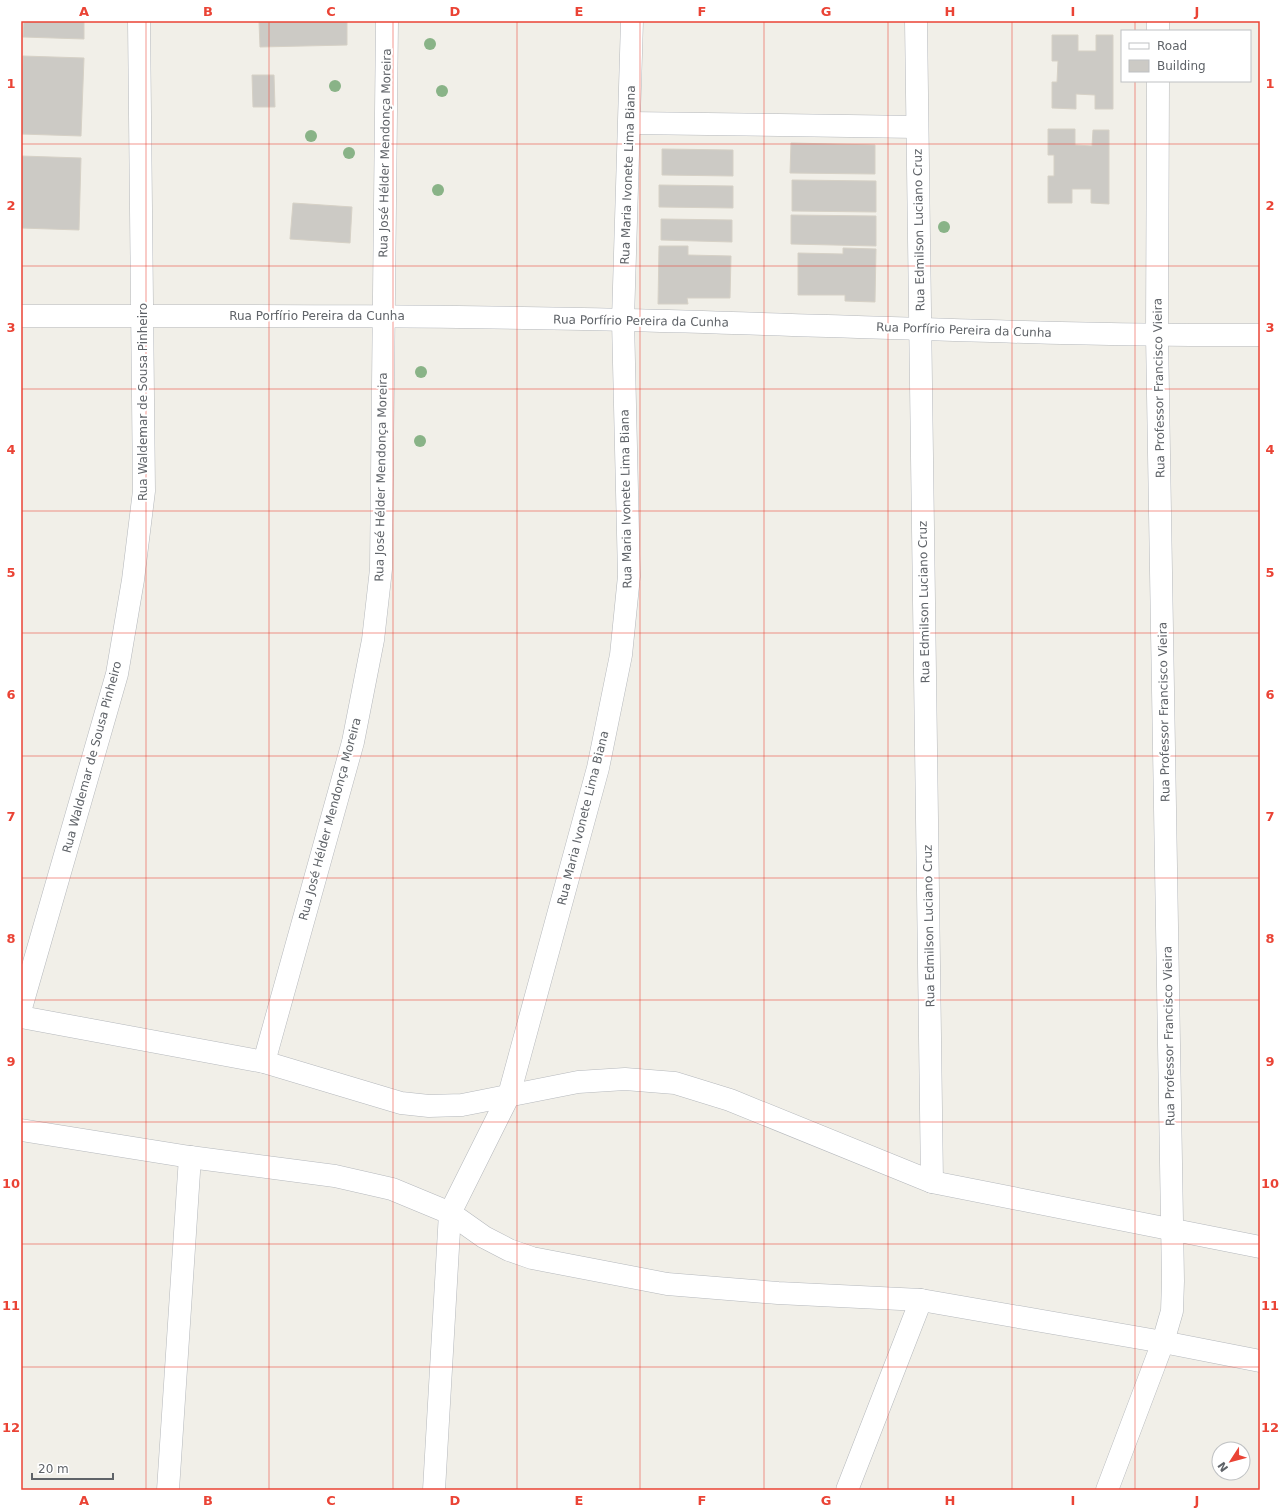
<svg xmlns="http://www.w3.org/2000/svg" width="1281" height="1511" viewBox="0 0 1281 1511" font-family="'DejaVu Sans',sans-serif">
	<style>
		.building { fill: #cccac5; stroke: #d6d1c6 }
		.lines { fill: none; stroke-linecap: round; stroke-linejoin: round }
		.minor-casing { stroke: #b5b8bc; stroke-width: 23 }
		.minor { stroke: #fff; stroke-width: 22 }
		.tree { fill: #89b387 }
		.grid { fill: none; stroke: #ea4335; stroke-width: 1; stroke-opacity: 0.55 }
		.labels { text-anchor: middle; dominant-baseline: central; stroke-width: 4; stroke-linejoin: round; paint-order: stroke }
		.street-label { font-size: 12px; fill: #5f6368; stroke: #fff }
		.neatline { fill: none; stroke: #ea4335; stroke-width: 1.5 }
		.grid-label { font-size: 13px; text-anchor: middle; font-weight: bold; fill: #ea4335 }
	</style>
	<rect width="100%" height="100%" fill="#f1efe8"/>
	<!-- building -->
	<g class="building">
		<path d="M 24,21 L 84,21 L 84,39 L 23,37 Z"/>
		<path d="M 347,21 L 347,45 L 260,47 L 259,22 Z"/>
		<path d="M 1052,35 L 1078,35 L 1078,51 L 1096,51 L 1096,35 L 1113,35 L 1113,109 L 1095,109 L 1095,95 L 1076,94 L 1076,109 L 1052,108 L 1052,82 L 1057,82 L 1058,61 L 1052,61 Z"/>
		<path d="M 23,56 L 84,58 L 81,136 L 21,134 Z"/>
		<path d="M 252,75 L 274,75 L 275,107 L 253,107 Z"/>
		<path d="M 1048,129 L 1075,129 L 1075,145 L 1092,146 L 1093,130 L 1109,130 L 1109,204 L 1091,203 L 1091,189 L 1072,189 L 1072,203 L 1048,203 L 1048,176 L 1054,176 L 1054,155 L 1048,155 Z"/>
		<path d="M 791,143 L 875,145 L 875,174 L 790,173 Z"/>
		<path d="M 662,149 L 733,150 L 733,176 L 662,175 Z"/>
		<path d="M 21,156 L 81,158 L 79,230 L 21,228 Z"/>
		<path d="M 792,180 L 876,181 L 876,212 L 792,211 Z"/>
		<path d="M 659,185 L 733,186 L 733,208 L 659,207 Z"/>
		<path d="M 293,203 L 352,207 L 350,243 L 290,239 Z"/>
		<path d="M 791,215 L 876,216 L 876,246 L 791,244 Z"/>
		<path d="M 661,219 L 732,220 L 732,242 L 661,240 Z"/>
		<path d="M 659,246 L 688,246 L 688,255 L 731,256 L 730,298 L 687,298 L 688,304 L 658,304 Z"/>
		<path d="M 843,248 L 876,249 L 875,302 L 845,301 L 845,295 L 798,295 L 798,253 L 843,254 Z"/>
	</g>
	<g class="lines">
		<defs>
			<g id="minor">
				<path d="M 916,21 L 932,1182"/>
				<path d="M 1158,31 L 1158,21"/>
				<path d="M 630,123 L 917,127"/>
				<path d="M 21,316 C 222,316 424,315 625,320 C 837,325 1048,336 1260,335"/>
				<path d="M 21,1008 L 117,674 L 133,580 L 144,491 L 139,21"/>
				<path d="M 21,1017 L 264,1062 L 401,1103 L 429,1106 L 462,1105 L 578,1082 L 625,1079 L 675,1083 L 730,1100 L 932,1182 L 1260,1247"/>
				<path d="M 264,1062 L 353,742 L 373,640 L 381,569 L 387,21"/>
				<path d="M 21,1130 L 190,1157 L 335,1176 L 392,1189 L 450,1213 L 484,1237 L 509,1250 L 532,1258 L 667,1284 L 778,1293 L 921,1300 L 1163,1342 L 1260,1361"/>
				<path d="M 168,1490 L 190,1157"/>
				<path d="M 434,1490 L 450,1213 L 509,1095 L 598,768 L 621,655 L 629,576 L 623,320 L 632,21"/>
				<path d="M 847,1490 L 921,1300"/>
				<path d="M 1107,1490 L 1163,1342 L 1172,1311 L 1173,1281 L 1157,335 L 1158,81"/>
			</g>
		</defs>
		<!-- minor casing -->
		<use href="#minor" class="minor-casing"/>
		<!-- minor -->
		<use href="#minor" class="minor"/>
	</g>
	<!-- trees -->
	<g class="tree">
		<circle cx="430" cy="44" r="6"/>
		<circle cx="335" cy="86" r="6"/>
		<circle cx="442" cy="91" r="6"/>
		<circle cx="311" cy="136" r="6"/>
		<circle cx="349" cy="153" r="6"/>
		<circle cx="438" cy="190" r="6"/>
		<circle cx="944" cy="227" r="6"/>
		<circle cx="421" cy="372" r="6"/>
		<circle cx="420" cy="441" r="6"/>
	</g>
	<!-- grid -->
	<path class="grid" d="M 146,21 L 146,1490M 269,21 L 269,1490M 393,21 L 393,1490M 517,21 L 517,1490M 640,21 L 640,1490M 764,21 L 764,1490M 888,21 L 888,1490M 1012,21 L 1012,1490M 1135,21 L 1135,31M 1135,81 L 1135,1490M 21,144 L 1260,144M 21,266 L 1260,266M 21,389 L 1260,389M 21,511 L 1260,511M 21,633 L 1260,633M 21,756 L 1260,756M 21,878 L 1260,878M 21,1000 L 1260,1000M 21,1122 L 1260,1122M 21,1244 L 1260,1244M 21,1367 L 1260,1367"/>
	<g class="labels">
		<!-- street labels -->
		<g class="street-label">
			<text transform="translate(385 153) rotate(-89)">Rua José Hélder Mendonça Moreira</text>
			<text transform="translate(628 175) rotate(-88)">Rua Maria Ivonete Lima Biana</text>
			<text transform="translate(919 230) rotate(-91)">Rua Edmilson Luciano Cruz</text>
			<text x="317" y="316">Rua Porfírio Pereira da Cunha</text>
			<text transform="translate(641 321) rotate(1)">Rua Porfírio Pereira da Cunha</text>
			<text transform="translate(964 330) rotate(2)">Rua Porfírio Pereira da Cunha</text>
			<text transform="translate(1159 388) rotate(-91)">Rua Professor Francisco Vieira</text>
			<text transform="translate(143 402) rotate(-90)">Rua Waldemar de Sousa Pinheiro</text>
			<text transform="translate(381 477) rotate(-89)">Rua José Hélder Mendonça Moreira</text>
			<text transform="translate(626 499) rotate(-91)">Rua Maria Ivonete Lima Biana</text>
			<text transform="translate(924 602) rotate(-91)">Rua Edmilson Luciano Cruz</text>
			<text transform="translate(1164 712) rotate(-91)">Rua Professor Francisco Vieira</text>
			<text transform="translate(92 757) rotate(-75)">Rua Waldemar de Sousa Pinheiro</text>
			<text transform="translate(583 818) rotate(-76)">Rua Maria Ivonete Lima Biana</text>
			<text transform="translate(330 819) rotate(-75)">Rua José Hélder Mendonça Moreira</text>
			<text transform="translate(929 926) rotate(-91)">Rua Edmilson Luciano Cruz</text>
			<text transform="translate(1169 1036) rotate(-91)">Rua Professor Francisco Vieira</text>
		</g>
	</g>
	<!-- border -->
	<rect width="1281" height="1511" fill="none" stroke="#ffffff" stroke-width="44"/>
	<!-- legend -->
	<rect x="1121" y="30" width="130" height="52" fill="#ffffff" stroke="#bfc1c3"/>
	<rect x="1129" y="43" width="20" height="6" fill="#ffffff" stroke="#bfc1c3"/>
	<text x="1157" y="50" font-size="12" fill="#5f6368">Road</text>
	<rect x="1129" y="60" width="20" height="12" fill="#cccac5" stroke="#bfc1c3"/>
	<text x="1157" y="70" font-size="12" fill="#5f6368">Building</text>
	<!-- north arrow -->
	<g transform="translate(1231 1461) rotate(234)"><circle r="19" fill="#ffffff" stroke="#bfc1c3"/>
	<path d="M0-3L7 15L0 10L-7 15Z" fill="#ea4335"/>
	<text y="-6" font-size="11" font-weight="bold" text-anchor="middle" fill="#5f6368">N</text>
	</g>
	<!-- scale -->
	<path d="M32 1473v6h81v-6" fill="none" stroke="#5f6368" stroke-width="2"/>
	<text x="38" y="1473" font-size="12" fill="#5f6368" stroke="#ffffff" stroke-width="3" paint-order="stroke">20 m</text>
	<rect x="22" y="22" width="1237" height="1467" class="neatline"/>
	<g class="grid-label">
		<text x="84" y="16">A</text>
		<text x="208" y="16">B</text>
		<text x="331" y="16">C</text>
		<text x="455" y="16">D</text>
		<text x="579" y="16">E</text>
		<text x="702" y="16">F</text>
		<text x="826" y="16">G</text>
		<text x="950" y="16">H</text>
		<text x="1073" y="16">I</text>
		<text x="1197" y="16">J</text>
		<text x="11" y="88">1</text>
		<text x="1270" y="88">1</text>
		<text x="11" y="210">2</text>
		<text x="1270" y="210">2</text>
		<text x="11" y="332">3</text>
		<text x="1270" y="332">3</text>
		<text x="11" y="454">4</text>
		<text x="1270" y="454">4</text>
		<text x="11" y="577">5</text>
		<text x="1270" y="577">5</text>
		<text x="11" y="699">6</text>
		<text x="1270" y="699">6</text>
		<text x="11" y="821">7</text>
		<text x="1270" y="821">7</text>
		<text x="11" y="943">8</text>
		<text x="1270" y="943">8</text>
		<text x="11" y="1066">9</text>
		<text x="1270" y="1066">9</text>
		<text x="11" y="1188">10</text>
		<text x="1270" y="1188">10</text>
		<text x="11" y="1310">11</text>
		<text x="1270" y="1310">11</text>
		<text x="11" y="1432">12</text>
		<text x="1270" y="1432">12</text>
		<text x="84" y="1505">A</text>
		<text x="208" y="1505">B</text>
		<text x="331" y="1505">C</text>
		<text x="455" y="1505">D</text>
		<text x="579" y="1505">E</text>
		<text x="702" y="1505">F</text>
		<text x="826" y="1505">G</text>
		<text x="950" y="1505">H</text>
		<text x="1073" y="1505">I</text>
		<text x="1197" y="1505">J</text>
	</g>
</svg>
